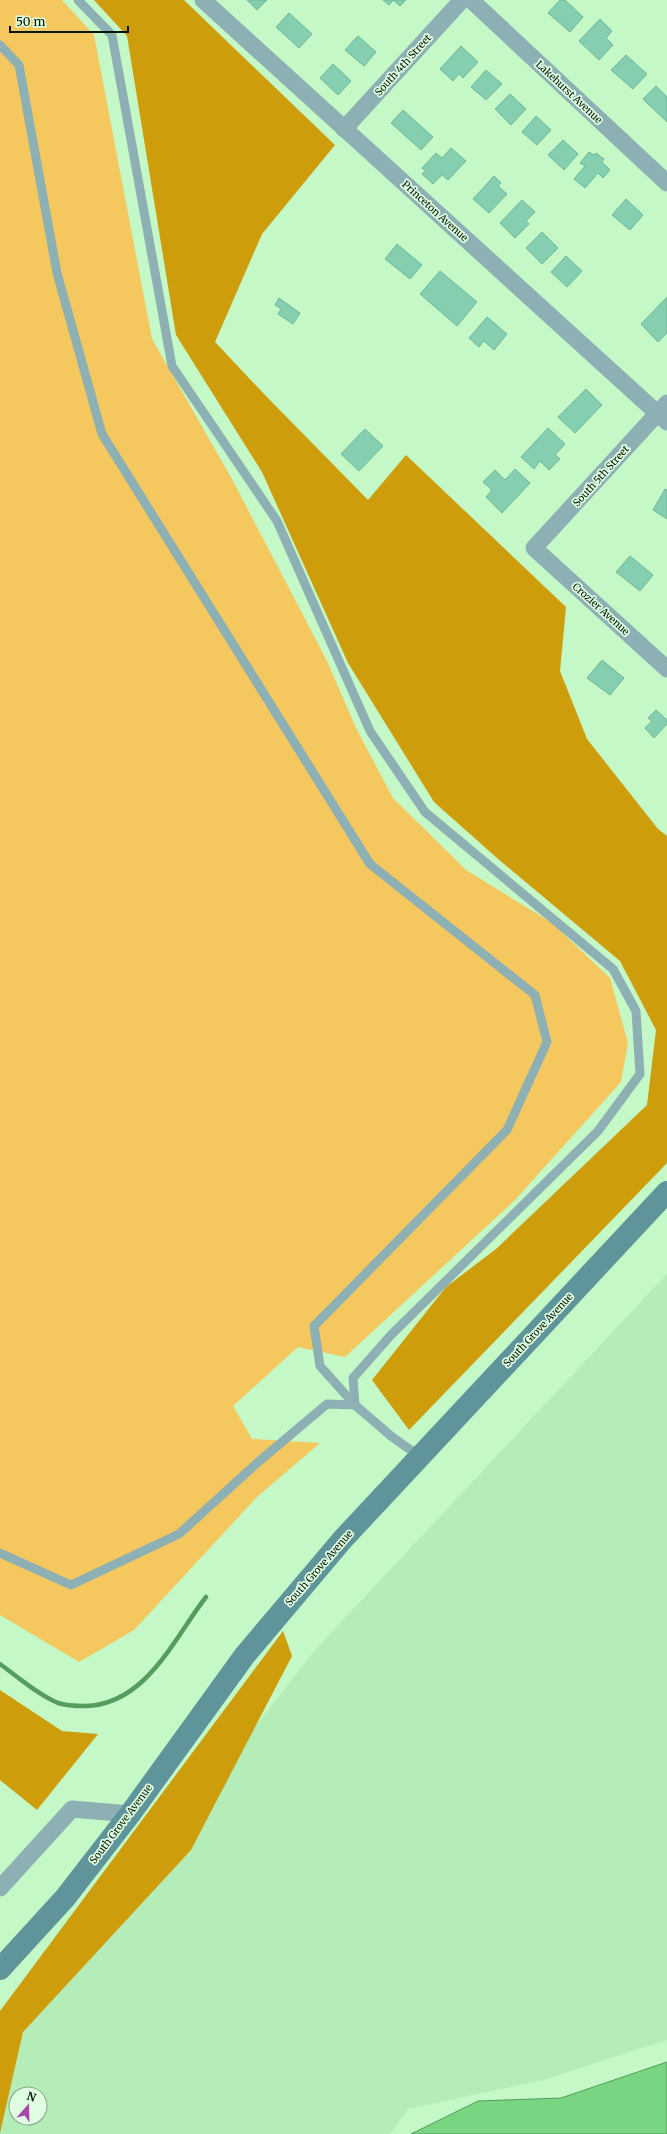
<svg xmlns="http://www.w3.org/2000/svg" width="667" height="2134" viewBox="0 0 667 2134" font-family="Merriweather,serif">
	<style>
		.built { fill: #b4edb8; fill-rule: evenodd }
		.green { fill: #f4c85e }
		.forest { fill: #cd9d0b }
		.water { fill: #78d582; stroke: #569c5d }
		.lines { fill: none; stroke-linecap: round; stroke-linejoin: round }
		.stream { stroke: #569c5d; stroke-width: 4.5 }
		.building { fill: #86ceb0; stroke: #70b79a }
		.lane { stroke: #8db0b4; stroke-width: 9 }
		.street { stroke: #8db0b4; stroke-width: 17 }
		.secondary { stroke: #5f949b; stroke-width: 22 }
		.labels { text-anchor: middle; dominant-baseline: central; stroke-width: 3.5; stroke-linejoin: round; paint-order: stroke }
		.street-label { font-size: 10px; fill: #051807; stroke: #e0ffe2 }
	</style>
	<rect width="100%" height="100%" fill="#c4f8c7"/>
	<!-- built -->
	<path class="built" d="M 667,1274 L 667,2040 L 543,2080 L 408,2109 L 390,2134 L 0,2134 L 0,2053 L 316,1649 ZM 16,2094 L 40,2094 L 40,2118 L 16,2118 Z"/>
	<!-- green -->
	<path class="green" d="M 0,0 L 62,0 L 94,35 L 152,339 L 233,481 L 327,661 L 356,728 L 393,798 L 466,870 L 552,923 L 610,978 L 628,1043 L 621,1082 L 514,1201 L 345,1357 L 298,1347 L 233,1406 L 252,1439 L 320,1443 L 257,1497 L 134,1630 L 79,1662 L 0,1615 Z"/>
	<!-- forest -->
	<g class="forest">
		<path d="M 94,0 L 184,0 L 335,145 L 262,234 L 215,342 L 265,395 L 368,500 L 406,455 L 566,607 L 560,671 L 587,739 L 658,829 L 667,836 L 667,1163 L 409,1430 L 372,1380 L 446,1287 L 496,1249 L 647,1105 L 656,1030 L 620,961 L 497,858 L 434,802 L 348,663 L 262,472 L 176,335 L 127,36 Z"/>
		<path d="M 283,1631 L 292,1656 L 191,1850 L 23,2032 L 0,2133 L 0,2011 Z"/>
		<path d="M 0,1690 L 62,1731 L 98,1734 L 37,1810 L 0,1780 Z"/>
	</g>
	<!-- water -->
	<path class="water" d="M 667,2062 L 667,2134 L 411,2134 L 478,2101 L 561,2098 Z"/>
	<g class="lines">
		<!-- stream -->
		<path class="stream" d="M 0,1664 C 18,1677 37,1694 58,1703 C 67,1706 75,1706 85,1706 C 146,1705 174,1638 206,1597"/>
	</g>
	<!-- building -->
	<g class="building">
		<path d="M 247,0 L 267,0 L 257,10 Z"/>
		<path d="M 383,0 L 393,0 L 389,5 Z"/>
		<path d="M 393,0 L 406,0 L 400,6 Z"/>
		<path d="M 560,0 L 565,0 L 583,17 L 570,32 L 548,13 Z"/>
		<path d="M 289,13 L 312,34 L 299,48 L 276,27 Z"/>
		<path d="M 600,19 L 612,31 L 606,38 L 613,45 L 599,60 L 579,41 Z"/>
		<path d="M 358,36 L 376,52 L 364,66 L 345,50 Z"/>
		<path d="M 461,46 L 478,62 L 463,78 L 459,74 L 453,81 L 440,69 Z"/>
		<path d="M 626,55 L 647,74 L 633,89 L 611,70 Z"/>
		<path d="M 333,64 L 351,81 L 338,95 L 320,78 Z"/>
		<path d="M 486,70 L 502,84 L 486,100 L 471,87 Z"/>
		<path d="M 656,86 L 667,97 L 667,122 L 643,99 Z"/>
		<path d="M 510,94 L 526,109 L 511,125 L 495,109 Z"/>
		<path d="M 403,110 L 433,137 L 421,150 L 391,123 Z"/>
		<path d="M 536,116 L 551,130 L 537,145 L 522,132 Z"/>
		<path d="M 563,140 L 578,154 L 564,170 L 548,155 Z"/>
		<path d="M 451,148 L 466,161 L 448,180 L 442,175 L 433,184 L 422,174 L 426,171 L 422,168 L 436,153 L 442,158 Z"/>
		<path d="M 589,152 L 594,155 L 596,153 L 604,159 L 602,162 L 610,170 L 603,178 L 598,173 L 585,188 L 574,179 L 585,166 L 580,163 Z"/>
		<path d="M 494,176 L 501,183 L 498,186 L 507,194 L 489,213 L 473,199 Z"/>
		<path d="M 626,199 L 643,215 L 630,230 L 612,215 Z"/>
		<path d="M 522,200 L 535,212 L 526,221 L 529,224 L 515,238 L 500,223 Z"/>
		<path d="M 542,232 L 558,248 L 542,264 L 526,248 Z"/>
		<path d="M 397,244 L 422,265 L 410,279 L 385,259 Z"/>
		<path d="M 566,256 L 582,271 L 567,287 L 551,272 Z"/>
		<path d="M 440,271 L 477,302 L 457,326 L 420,294 Z"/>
		<path d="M 667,297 L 667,333 L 658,342 L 641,324 Z"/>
		<path d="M 279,298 L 300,313 L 293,324 L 278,314 L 281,309 L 275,305 Z"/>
		<path d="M 487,317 L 507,334 L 494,350 L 484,341 L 479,347 L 469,338 Z"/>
		<path d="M 586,389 L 602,405 L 575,433 L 558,417 Z"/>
		<path d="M 548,428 L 565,444 L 555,455 L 560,459 L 549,470 L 540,461 L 534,469 L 521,457 Z"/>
		<path d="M 365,429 L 383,446 L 359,471 L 341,454 Z"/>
		<path d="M 515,469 L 530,483 L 502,513 L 486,497 L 492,490 L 483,482 L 495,470 L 505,480 Z"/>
		<path d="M 665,489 L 667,490 L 667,519 L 653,510 Z"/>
		<path d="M 630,556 L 653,575 L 640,591 L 616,572 Z"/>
		<path d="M 602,660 L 624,678 L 610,695 L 587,678 Z"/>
		<path d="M 656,710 L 667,720 L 667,724 L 654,738 L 645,728 L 652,721 L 648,718 Z"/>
	</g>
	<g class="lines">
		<!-- lane -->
		<g class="lane">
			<path d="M 78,0 L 112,35 L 172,366 L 277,521 L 370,731 L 425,812 L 613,969 L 636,1011 L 640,1074 L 598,1131 L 391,1335 L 353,1378 L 355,1405 L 391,1436 L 419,1456"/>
			<path d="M 0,45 L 19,65 L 57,273 L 102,434 L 370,864 L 535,995 L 547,1042 L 507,1130 L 314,1326 L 320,1366 L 355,1405"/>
			<path d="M 0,1553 L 71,1585 L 179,1534 L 257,1463 L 327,1404 L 355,1405"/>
		</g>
		<!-- street -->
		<g class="street">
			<path d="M 203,0 L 667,422"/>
			<path d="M 471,0 L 667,183"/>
			<path d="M 344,129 L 462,0"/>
			<path d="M 667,403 L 534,548 L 667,669"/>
			<path d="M 0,1888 L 72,1809 L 130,1814"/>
		</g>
		<!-- secondary -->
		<path class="secondary" d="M 0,1969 L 65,1898 L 130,1814 L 245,1655 L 343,1539 L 667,1192"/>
	</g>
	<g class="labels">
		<!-- street labels -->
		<g class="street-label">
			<text transform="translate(403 65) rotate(-48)">South 4th Street</text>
			<text transform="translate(569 92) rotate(43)">Lakehurst Avenue</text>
			<text transform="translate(435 211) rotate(42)">Princeton Avenue</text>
			<text transform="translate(601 476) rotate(-48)">South 5th Street</text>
			<text transform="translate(601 609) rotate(42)">Crozier Avenue</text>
			<text transform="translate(538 1330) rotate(-47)">South Grove Avenue</text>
			<text transform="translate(319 1568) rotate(-49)">South Grove Avenue</text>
			<text transform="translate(121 1824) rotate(-53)">South Grove Avenue</text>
		</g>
	</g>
	<!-- north arrow -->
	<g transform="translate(28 2106) rotate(20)"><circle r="19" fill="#e0ffe2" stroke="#88a38a"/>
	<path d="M0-3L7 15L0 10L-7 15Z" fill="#a946ac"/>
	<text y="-6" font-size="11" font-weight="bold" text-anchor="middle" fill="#051807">N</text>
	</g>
	<!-- scale -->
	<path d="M10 26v6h118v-6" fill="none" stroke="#051807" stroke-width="2"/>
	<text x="16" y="26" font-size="12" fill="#051807" stroke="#e0ffe2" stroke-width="3" paint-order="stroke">50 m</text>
</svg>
